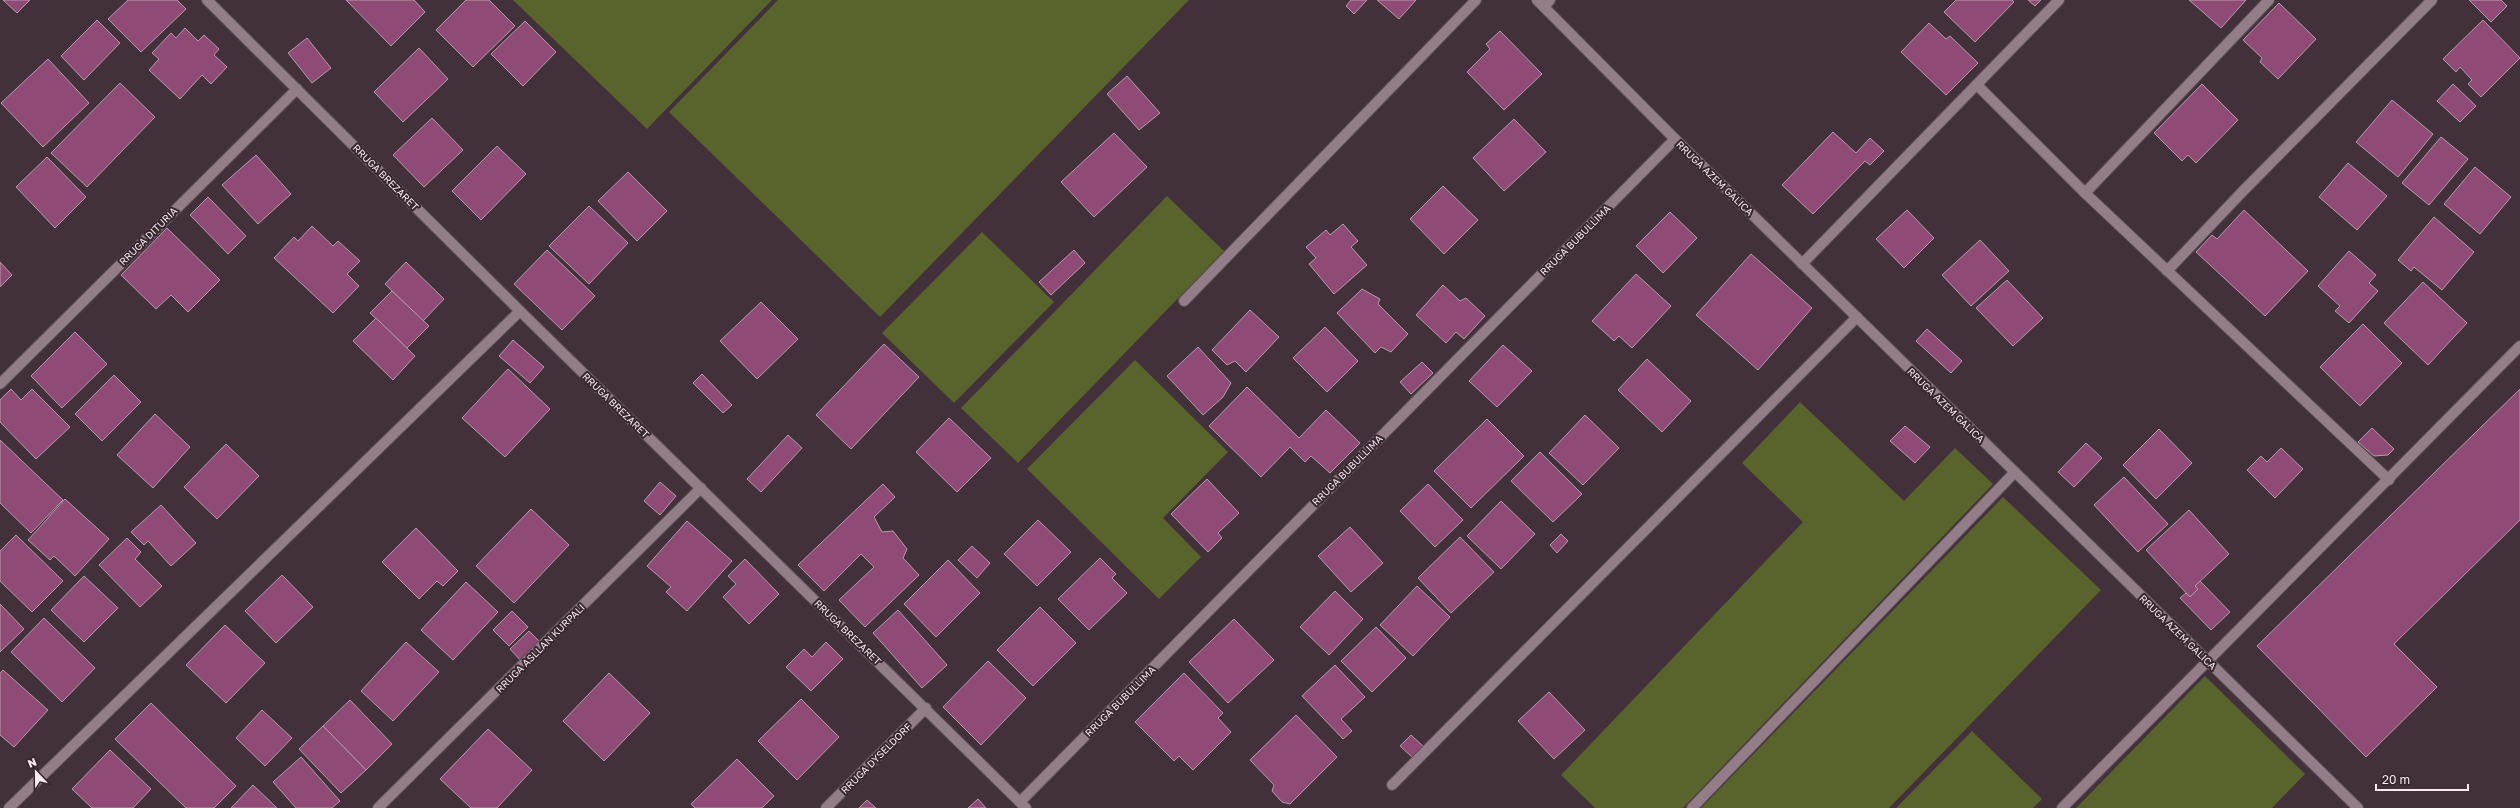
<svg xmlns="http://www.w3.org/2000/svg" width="2520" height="808" viewBox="0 0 2520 808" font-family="'Golos Text',sans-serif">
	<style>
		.green { fill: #59632c }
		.building { fill: #904a76; stroke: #b39da9 }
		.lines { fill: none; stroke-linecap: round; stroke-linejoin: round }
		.lane-casing { stroke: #5e4f57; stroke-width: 12 }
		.street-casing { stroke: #5e4f57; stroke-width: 12 }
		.secondary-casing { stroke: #5e4f57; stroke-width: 12 }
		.lane { stroke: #927d89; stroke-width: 10 }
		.street { stroke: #927d89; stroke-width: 10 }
		.secondary { stroke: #927d89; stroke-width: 10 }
		.labels { text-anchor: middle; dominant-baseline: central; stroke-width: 4; stroke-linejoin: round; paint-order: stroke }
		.street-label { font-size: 10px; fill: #f7ebf1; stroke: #372630 }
	</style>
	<rect width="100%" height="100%" fill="#42303a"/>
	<!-- green -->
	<g class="green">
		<path d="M 513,0 L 772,0 L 647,129 Z"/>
		<path d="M 778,0 L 1189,0 L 880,317 L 669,112 Z"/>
		<path d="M 1167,196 L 1224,251 L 1018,463 L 961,408 Z"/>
		<path d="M 982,232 L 1054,302 L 954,403 L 882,333 Z"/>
		<path d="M 1135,360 L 1228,452 L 1163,518 L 1201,557 L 1159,599 L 1027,469 Z"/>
		<path d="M 1800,402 L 1904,501 L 1955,448 L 1993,484 L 1683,808 L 1595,808 L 1561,775 L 1803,522 L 1742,463 Z"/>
		<path d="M 2003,497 L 2101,590 L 1889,808 L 1701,808 Z"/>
		<path d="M 2205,676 L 2305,774 L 2272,808 L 2076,808 Z"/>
		<path d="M 1972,731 L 2042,799 L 2033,808 L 1896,808 Z"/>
	</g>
	<!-- building -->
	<g class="building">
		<path d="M 3,0 L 30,0 L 17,13 Z"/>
		<path d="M 128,0 L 177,0 L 186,9 L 141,52 L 108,19 Z"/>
		<path d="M 346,0 L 414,0 L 425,12 L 391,46 Z"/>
		<path d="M 466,0 L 489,0 L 515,26 L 473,67 L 436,30 Z"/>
		<path d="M 1351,0 L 1367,0 L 1354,14 L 1346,6 Z"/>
		<path d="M 1377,0 L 1416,0 L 1399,19 Z"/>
		<path d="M 1956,0 L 2012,0 L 2014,2 L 1975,42 L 1944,12 Z"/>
		<path d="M 2028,0 L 2041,0 L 2035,6 Z"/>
		<path d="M 2189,0 L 2246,0 L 2221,28 Z"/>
		<path d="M 2469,0 L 2501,0 L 2507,6 L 2491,22 Z"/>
		<path d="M 2279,3 L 2316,39 L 2278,79 L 2260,62 L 2262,58 L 2243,40 Z"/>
		<path d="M 97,20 L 120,43 L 84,80 L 61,56 Z"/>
		<path d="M 2483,20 L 2520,58 L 2481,97 L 2468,84 L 2472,80 L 2460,67 L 2456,72 L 2443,59 Z"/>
		<path d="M 525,21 L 556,52 L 523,86 L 491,54 Z"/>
		<path d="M 1929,23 L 1946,39 L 1950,36 L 1978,63 L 1946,95 L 1901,52 Z"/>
		<path d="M 185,28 L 198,41 L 204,35 L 219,49 L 214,55 L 227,67 L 211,84 L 202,75 L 180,99 L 149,70 L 159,59 L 152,53 L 171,33 L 176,38 Z"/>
		<path d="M 1500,31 L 1542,74 L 1504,110 L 1467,72 L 1490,49 L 1486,44 Z"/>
		<path d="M 307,38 L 331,68 L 312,83 L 288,53 Z"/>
		<path d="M 419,48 L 448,79 L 403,122 L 374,92 Z"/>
		<path d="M 48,59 L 89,103 L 43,147 L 1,103 Z"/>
		<path d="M 1127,76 L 1160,113 L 1139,130 L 1107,94 Z"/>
		<path d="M 120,83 L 155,117 L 87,187 L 51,153 Z"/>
		<path d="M 2202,84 L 2238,120 L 2196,163 L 2188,155 L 2182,161 L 2154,133 Z"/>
		<path d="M 2453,84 L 2476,106 L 2460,122 L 2437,101 Z"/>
		<path d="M 2392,100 L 2433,134 L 2398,177 L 2356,142 Z"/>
		<path d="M 432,118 L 463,150 L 424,187 L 393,155 Z"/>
		<path d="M 1514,119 L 1546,152 L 1504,191 L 1473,158 Z"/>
		<path d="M 1833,132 L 1856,153 L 1870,138 L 1884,151 L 1870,165 L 1865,161 L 1813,214 L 1782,185 Z"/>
		<path d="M 1114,133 L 1147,167 L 1094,217 L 1061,182 Z"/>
		<path d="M 2441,137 L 2468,159 L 2429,205 L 2402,183 Z"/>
		<path d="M 497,146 L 526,174 L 481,220 L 452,191 Z"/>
		<path d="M 256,155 L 291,194 L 258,224 L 222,185 Z"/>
		<path d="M 47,157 L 86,197 L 55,228 L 16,187 Z"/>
		<path d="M 2348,163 L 2387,196 L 2357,230 L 2319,197 Z"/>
		<path d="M 2475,167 L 2511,197 L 2480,234 L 2444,204 Z"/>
		<path d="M 628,172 L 667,211 L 637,241 L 598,201 Z"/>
		<path d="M 1443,186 L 1478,220 L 1444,254 L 1410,219 Z"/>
		<path d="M 208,197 L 246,236 L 228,254 L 190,215 Z"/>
		<path d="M 589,206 L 628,243 L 589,284 L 549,246 Z"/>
		<path d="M 1907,210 L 1934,238 L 1904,268 L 1876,239 Z"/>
		<path d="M 2244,210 L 2308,271 L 2265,316 L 2196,252 L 2212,235 L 2217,239 Z"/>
		<path d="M 1670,212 L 1697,238 L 1663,273 L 1636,246 Z"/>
		<path d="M 2434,217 L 2474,252 L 2442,290 L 2414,267 L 2411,271 L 2398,260 Z"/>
		<path d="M 1343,224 L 1358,241 L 1351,247 L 1367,265 L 1334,294 L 1309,264 L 1316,258 L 1306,247 L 1326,230 L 1330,235 Z"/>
		<path d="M 312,226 L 333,246 L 338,241 L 360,261 L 347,274 L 359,286 L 333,313 L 274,258 L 294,237 L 298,241 Z"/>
		<path d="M 167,228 L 220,280 L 188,312 L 171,295 L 156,309 L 121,275 Z"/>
		<path d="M 1980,240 L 2009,271 L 1971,306 L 1942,275 Z"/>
		<path d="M 547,250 L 595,296 L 562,330 L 514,284 Z"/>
		<path d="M 1074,250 L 1085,263 L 1051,295 L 1039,282 Z"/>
		<path d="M 2349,251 L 2376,275 L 2369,283 L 2378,291 L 2349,323 L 2335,311 L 2340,306 L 2318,286 Z"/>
		<path d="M 1751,254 L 1812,308 L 1758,370 L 1696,315 Z"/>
		<path d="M 0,262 L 12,275 L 0,287 Z"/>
		<path d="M 406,262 L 444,299 L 423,321 L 385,284 Z"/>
		<path d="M 1636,274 L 1671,306 L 1632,348 L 1619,336 L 1614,341 L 1592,321 Z"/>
		<path d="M 2007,280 L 2043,318 L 2013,346 L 1976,308 Z"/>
		<path d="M 2423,282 L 2467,323 L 2428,365 L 2384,323 Z"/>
		<path d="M 1443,285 L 1460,301 L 1466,298 L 1485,316 L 1464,339 L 1456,332 L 1446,343 L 1416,315 Z"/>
		<path d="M 1362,289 L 1380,299 L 1378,304 L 1408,334 L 1391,352 L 1381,347 L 1375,353 L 1337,313 Z"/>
		<path d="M 392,291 L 429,326 L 407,348 L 370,313 Z"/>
		<path d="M 761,302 L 798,339 L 757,379 L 720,341 Z"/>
		<path d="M 1250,310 L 1279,337 L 1246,372 L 1235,361 L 1227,365 L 1212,350 Z"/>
		<path d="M 376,318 L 415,356 L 393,380 L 353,341 Z"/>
		<path d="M 2363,324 L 2402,363 L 2360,406 L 2320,367 Z"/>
		<path d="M 1325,327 L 1358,361 L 1327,392 L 1293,358 Z"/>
		<path d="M 1927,329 L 1962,361 L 1951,373 L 1916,341 Z"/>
		<path d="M 75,332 L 107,364 L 62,408 L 31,376 Z"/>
		<path d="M 513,340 L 544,367 L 530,383 L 499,356 Z"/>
		<path d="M 884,344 L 919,377 L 851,449 L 816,415 Z"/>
		<path d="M 1503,345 L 1532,371 L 1497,407 L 1469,381 Z"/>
		<path d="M 1198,347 L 1231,383 L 1223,397 L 1203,415 L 1167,376 Z"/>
		<path d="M 1647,359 L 1691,401 L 1662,432 L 1618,390 Z"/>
		<path d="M 1422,362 L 1433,373 L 1411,394 L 1400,382 Z"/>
		<path d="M 508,369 L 550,409 L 505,457 L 462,418 Z"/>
		<path d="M 702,374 L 732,405 L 723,413 L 693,383 Z"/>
		<path d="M 114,375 L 141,402 L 102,441 L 75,414 Z"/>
		<path d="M 1247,387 L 1299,438 L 1326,410 L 1360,443 L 1330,473 L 1311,456 L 1305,462 L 1290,447 L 1261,477 L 1209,426 Z"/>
		<path d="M 11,389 L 21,400 L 32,389 L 70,427 L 36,459 L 0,422 L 0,400 Z"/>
		<path d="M 2520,389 L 2520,520 L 2394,644 L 2437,687 L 2366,757 L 2257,646 Z"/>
		<path d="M 155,414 L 190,447 L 153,488 L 117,455 Z"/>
		<path d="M 1585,415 L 1619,448 L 1583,485 L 1549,453 Z"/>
		<path d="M 949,418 L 991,458 L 957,492 L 916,452 Z"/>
		<path d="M 1487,419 L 1524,456 L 1471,508 L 1434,471 Z"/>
		<path d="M 1905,426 L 1930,447 L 1915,463 L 1890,441 Z"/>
		<path d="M 2372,428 L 2394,449 L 2388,455 L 2374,456 L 2358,442 Z"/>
		<path d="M 2159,429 L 2192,463 L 2156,499 L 2123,465 Z"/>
		<path d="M 788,435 L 802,448 L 761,492 L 747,479 Z"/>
		<path d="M 0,440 L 63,500 L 31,533 L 0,503 Z"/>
		<path d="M 2086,443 L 2102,458 L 2074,487 L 2058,472 Z"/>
		<path d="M 226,444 L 259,476 L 217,519 L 184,487 Z"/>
		<path d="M 2281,448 L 2303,469 L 2275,498 L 2247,470 L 2261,456 L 2267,462 Z"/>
		<path d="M 1540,452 L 1582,494 L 1553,522 L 1511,481 Z"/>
		<path d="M 2124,477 L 2168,524 L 2138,552 L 2094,505 Z"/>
		<path d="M 1207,479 L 1239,513 L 1218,533 L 1222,538 L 1208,552 L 1171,514 Z"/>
		<path d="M 660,482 L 676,496 L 660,515 L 644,501 Z"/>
		<path d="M 883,484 L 895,497 L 874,517 L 882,532 L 893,531 L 907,549 L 903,558 L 919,575 L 865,627 L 839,600 L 874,567 L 861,554 L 824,591 L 798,565 Z"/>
		<path d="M 1428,484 L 1463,520 L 1435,547 L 1400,511 Z"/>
		<path d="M 65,499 L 109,539 L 75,576 L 54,556 L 50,560 L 28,540 Z"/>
		<path d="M 1501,501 L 1535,534 L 1501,569 L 1467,536 Z"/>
		<path d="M 161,505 L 196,543 L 171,566 L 148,541 L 144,545 L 131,532 Z"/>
		<path d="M 531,509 L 569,545 L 514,603 L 476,566 Z"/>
		<path d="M 2189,510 L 2229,554 L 2195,586 L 2198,589 L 2190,597 L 2146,550 Z"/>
		<path d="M 1038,520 L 1071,552 L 1037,586 L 1004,554 Z"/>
		<path d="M 687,521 L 732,561 L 687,611 L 666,592 L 671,587 L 647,566 Z"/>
		<path d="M 1350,527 L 1383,563 L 1351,592 L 1318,556 Z"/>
		<path d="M 416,528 L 458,571 L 443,586 L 437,581 L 419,599 L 382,562 Z"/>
		<path d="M 1561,534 L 1568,541 L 1557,553 L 1550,545 Z"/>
		<path d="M 16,535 L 63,581 L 32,612 L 0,581 L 0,551 Z"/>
		<path d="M 1460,537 L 1494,572 L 1451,613 L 1418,578 Z"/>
		<path d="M 127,538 L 141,552 L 135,559 L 162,586 L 140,607 L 99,565 Z"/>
		<path d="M 972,546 L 990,563 L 977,578 L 958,560 Z"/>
		<path d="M 1100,558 L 1116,574 L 1112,578 L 1127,593 L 1089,630 L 1058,599 Z"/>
		<path d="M 745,559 L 779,594 L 749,624 L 723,597 L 736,584 L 728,576 Z"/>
		<path d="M 948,560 L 980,593 L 936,637 L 904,604 Z"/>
		<path d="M 282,575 L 313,607 L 276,643 L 245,611 Z"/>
		<path d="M 84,576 L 118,608 L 84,642 L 51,610 Z"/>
		<path d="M 2200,581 L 2230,612 L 2211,630 L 2180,598 L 2186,593 L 2190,597 L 2198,589 L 2195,586 Z"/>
		<path d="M 466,582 L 498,612 L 453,660 L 421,630 Z"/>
		<path d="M 1417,586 L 1450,617 L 1413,656 L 1380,625 Z"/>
		<path d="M 1335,591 L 1363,619 L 1329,655 L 1300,627 Z"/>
		<path d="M 0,604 L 24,629 L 0,652 Z"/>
		<path d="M 1040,607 L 1076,643 L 1033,686 L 997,650 Z"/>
		<path d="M 898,610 L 947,665 L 922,688 L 873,633 Z"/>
		<path d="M 512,611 L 528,627 L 509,646 L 493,630 Z"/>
		<path d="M 44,618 L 95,668 L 62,702 L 11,652 Z"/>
		<path d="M 1234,619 L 1274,660 L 1228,703 L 1189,662 Z"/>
		<path d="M 225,625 L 265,663 L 226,703 L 186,665 Z"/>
		<path d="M 1376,627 L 1406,658 L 1372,692 L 1341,661 Z"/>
		<path d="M 529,631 L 540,642 L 522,662 L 510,649 Z"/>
		<path d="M 406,642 L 439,672 L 393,721 L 361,691 Z"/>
		<path d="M 826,642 L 843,659 L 811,691 L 786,667 L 804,649 L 812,657 Z"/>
		<path d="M 988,661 L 1026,698 L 981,745 L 943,707 Z"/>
		<path d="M 1335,665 L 1365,697 L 1341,719 L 1352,731 L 1343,739 L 1302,696 Z"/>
		<path d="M 3,670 L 48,710 L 14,747 L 0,735 L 0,673 Z"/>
		<path d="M 609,673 L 650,713 L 604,761 L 563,721 Z"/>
		<path d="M 1184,673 L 1223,713 L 1218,718 L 1231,732 L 1193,770 L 1179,756 L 1174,761 L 1135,722 Z"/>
		<path d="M 1549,692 L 1585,730 L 1554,759 L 1518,721 Z"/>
		<path d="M 801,699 L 839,737 L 797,780 L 758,741 Z"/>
		<path d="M 350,700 L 392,744 L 366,770 L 323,726 Z"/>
		<path d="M 151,703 L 236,786 L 214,808 L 186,808 L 115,739 Z"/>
		<path d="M 262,710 L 292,738 L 265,766 L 236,738 Z"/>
		<path d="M 1296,715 L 1337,757 L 1290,804 L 1282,802 L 1272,791 L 1274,785 L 1250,760 Z"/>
		<path d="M 323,726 L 366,770 L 341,793 L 299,749 Z"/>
		<path d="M 488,729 L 532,770 L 497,808 L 471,808 L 440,779 Z"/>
		<path d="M 1411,735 L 1424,747 L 1413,758 L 1400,746 Z"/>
		<path d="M 110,750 L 151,789 L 133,808 L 92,808 L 72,789 Z"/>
		<path d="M 301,757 L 340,801 L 332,808 L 296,808 L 273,782 Z"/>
		<path d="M 737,759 L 774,796 L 762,808 L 695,808 L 691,804 Z"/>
		<path d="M 253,785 L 277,808 L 231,808 Z"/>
		<path d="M 978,799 L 986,808 L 968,808 Z"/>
		<path d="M 867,800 L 876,808 L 859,808 Z"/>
	</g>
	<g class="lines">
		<defs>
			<g id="lane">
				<path d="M 1184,301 L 1476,0"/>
				<path d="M 1692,808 L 2015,472"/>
			</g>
			<g id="street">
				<path d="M 207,0 L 520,311 L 1026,808"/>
				<path d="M 1544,7 L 1550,0"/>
				<path d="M 1977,85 L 2085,193 L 2389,480"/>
				<path d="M 2085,193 L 2269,0"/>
				<path d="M 1802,264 L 2059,0"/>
				<path d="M 2167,271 L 2244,190 L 2432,0"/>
				<path d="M 0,384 L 297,89"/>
				<path d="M 1392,785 L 1857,317"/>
				<path d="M 1020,802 L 1675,139"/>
				<path d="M 9,808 L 520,311"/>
				<path d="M 378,808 L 701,488"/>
				<path d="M 826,808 L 926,708"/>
				<path d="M 2062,808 L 2520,346"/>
			</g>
			<path id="secondary" d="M 1537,0 L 1675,139 L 2358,808"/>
		</defs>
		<!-- lane casing -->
		<use href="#lane" class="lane-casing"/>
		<!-- street casing -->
		<use href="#street" class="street-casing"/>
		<!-- secondary casing -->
		<use href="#secondary" class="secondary-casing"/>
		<!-- lane -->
		<use href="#lane" class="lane"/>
		<!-- street -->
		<use href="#street" class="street"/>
		<!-- secondary -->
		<use href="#secondary" class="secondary"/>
	</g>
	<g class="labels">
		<!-- street labels -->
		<g class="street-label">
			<text transform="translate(386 177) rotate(45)">RRUGA BREZARET</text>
			<text transform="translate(1715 178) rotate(44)">RRUGA AZEM GALICA</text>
			<text transform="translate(148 236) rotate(-45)">RRUGA DITURIA</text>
			<text transform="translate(1575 240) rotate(-45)">RRUGA BUBULLIMA</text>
			<text transform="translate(616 405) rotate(44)">RRUGA BREZARET</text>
			<text transform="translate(1946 405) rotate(44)">RRUGA AZEM GALICA</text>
			<text transform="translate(1347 470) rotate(-45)">RRUGA BUBULLIMA</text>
			<text transform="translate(848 632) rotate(44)">RRUGA BREZARET</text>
			<text transform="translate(2178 632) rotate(44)">RRUGA AZEM GALICA</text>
			<text transform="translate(540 648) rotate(-45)">RRUGA ASLLAN KURPALI</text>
			<text transform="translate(1120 701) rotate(-45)">RRUGA BUBULLIMA</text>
			<text transform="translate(876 758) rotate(-45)">RRUGA DYSELDORF</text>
		</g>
	</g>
	<!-- north arrow -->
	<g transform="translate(36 772) rotate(338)" stroke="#372630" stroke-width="3" paint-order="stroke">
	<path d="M0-3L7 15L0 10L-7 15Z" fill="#f7ebf1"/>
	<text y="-6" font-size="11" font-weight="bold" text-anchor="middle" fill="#f7ebf1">N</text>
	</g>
	<!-- scale -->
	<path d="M2376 784v6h92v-6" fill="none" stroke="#f7ebf1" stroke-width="2"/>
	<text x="2382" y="784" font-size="12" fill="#f7ebf1" stroke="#372630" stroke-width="3" paint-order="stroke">20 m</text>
</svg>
